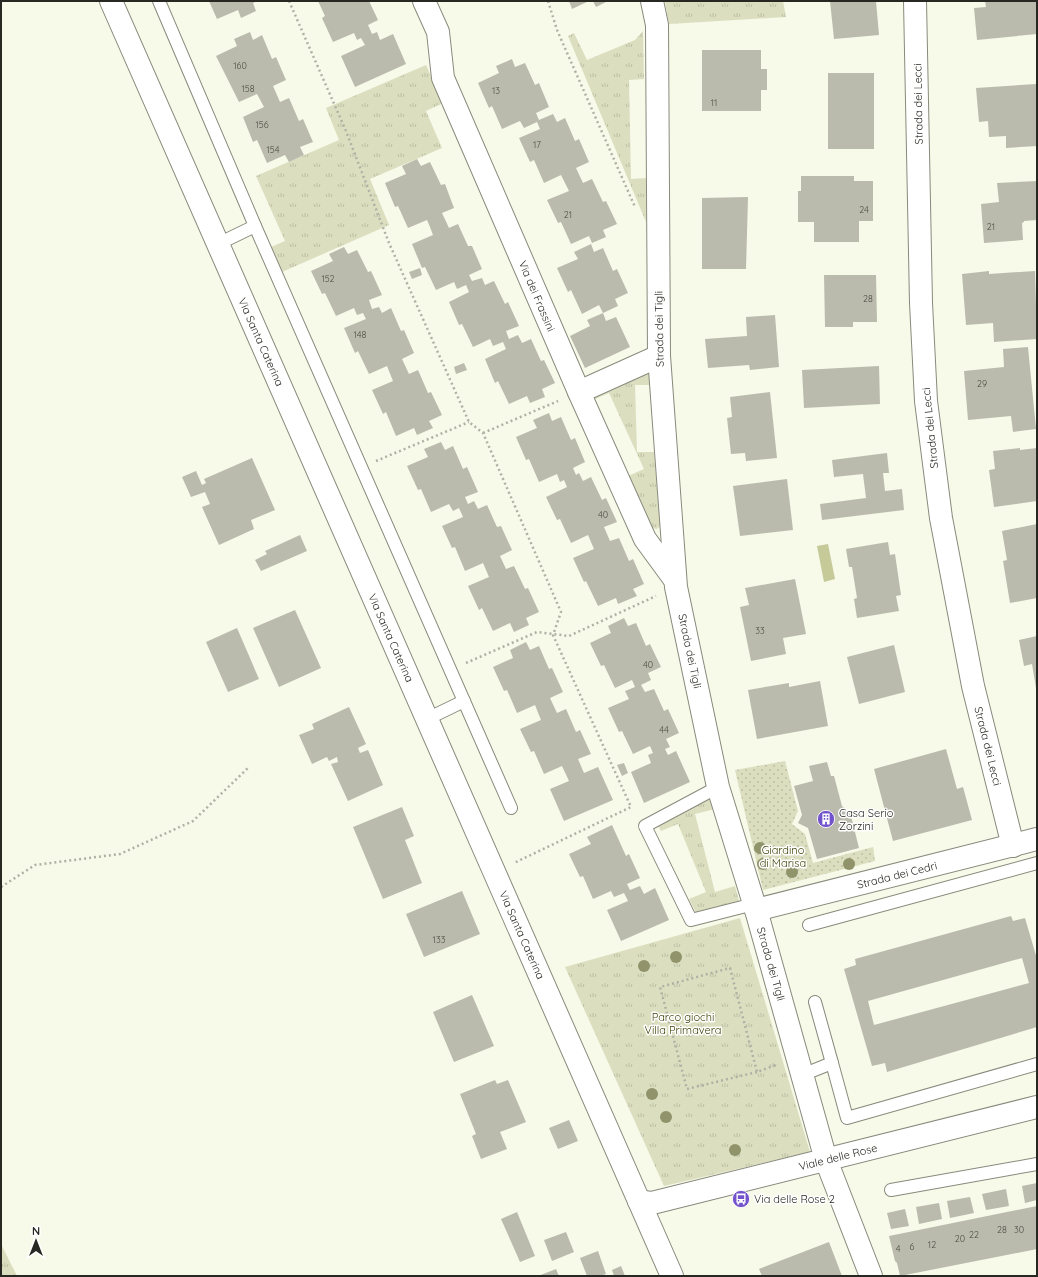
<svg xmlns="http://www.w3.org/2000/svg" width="1038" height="1277" viewBox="0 0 1038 1277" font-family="Quicksand,sans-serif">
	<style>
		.grass { fill: url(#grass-tufts) }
		.garden { fill: url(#garden-dots) }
		.water { fill: #c6ca99 }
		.building { fill: #babbac; fill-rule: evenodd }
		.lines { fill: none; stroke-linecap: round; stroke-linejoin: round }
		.lane-casing { stroke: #888a7c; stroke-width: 14 }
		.street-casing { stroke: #888a7c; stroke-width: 24 }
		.secondary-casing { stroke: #888a7c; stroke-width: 24 }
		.path { stroke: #afb1a5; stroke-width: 2.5; stroke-dasharray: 2 3; stroke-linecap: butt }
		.lane { stroke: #fff; stroke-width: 12 }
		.street { stroke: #fff; stroke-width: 22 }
		.secondary { stroke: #fff; stroke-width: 22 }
		.tree { fill: #91936b }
		.labels { text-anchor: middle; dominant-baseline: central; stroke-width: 3; stroke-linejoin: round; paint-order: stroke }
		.number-label { font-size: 9px; fill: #4c4d45 }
		.street-label { font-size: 11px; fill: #282823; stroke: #fff }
		.poi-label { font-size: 11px; fill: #282823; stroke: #fff; text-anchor: start }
		.park-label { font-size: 11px; fill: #3e3f04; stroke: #fff }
	</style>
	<defs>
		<pattern id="grass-tufts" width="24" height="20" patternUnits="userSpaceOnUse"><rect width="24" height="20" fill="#dcdfbf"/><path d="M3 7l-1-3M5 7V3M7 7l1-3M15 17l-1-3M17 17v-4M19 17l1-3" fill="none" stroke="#bdbfa4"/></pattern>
		<pattern id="garden-dots" width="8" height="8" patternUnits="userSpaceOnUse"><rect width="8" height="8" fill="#dcdfbf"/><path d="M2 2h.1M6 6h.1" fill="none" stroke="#bdbfa4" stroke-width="1.8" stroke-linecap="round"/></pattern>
	</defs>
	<rect width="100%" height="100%" fill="#f7f9e9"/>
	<!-- grass -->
	<g class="grass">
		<path d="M 665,1 L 783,1 L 786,17 L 669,24 Z"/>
		<path d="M 643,31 L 644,79 L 629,80 L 631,179 L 646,178 L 646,222 L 568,36 L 574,33 L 587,60 L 635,40 Z"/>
		<path d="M 426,65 L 443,103 L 426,111 L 442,148 L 370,179 L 389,225 L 282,272 L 271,247 L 285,241 L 256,176 L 339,140 L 326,108 Z"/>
		<path d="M 651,368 L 652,385 L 635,385 L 637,452 L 654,452 L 660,526 L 657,529 L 652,528 L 649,524 L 628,476 L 644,469 L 609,393 L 593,400 L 590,393 Z"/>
		<path d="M 712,796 L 715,809 L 695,814 L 715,892 L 735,886 L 739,901 L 697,915 L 689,899 L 706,892 L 678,824 L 661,831 L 657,824 Z"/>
		<path d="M 740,918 L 810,1152 L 664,1186 L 565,967 Z"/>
		<path d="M 1,1244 L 17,1276 L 1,1276 Z"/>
	</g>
	<!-- garden -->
	<path class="garden" d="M 785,761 L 798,811 L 792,824 L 805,834 L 813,863 L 873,847 L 875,861 L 763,890 L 735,770 Z"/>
	<!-- water -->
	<path class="water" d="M 828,544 L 835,579 L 824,582 L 817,546 Z"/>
	<!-- building -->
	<g class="building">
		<path d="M 209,1 L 257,1 L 253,3 L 256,11 L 241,18 L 238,10 L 217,19 Z"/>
		<path d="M 318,1 L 369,1 L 378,20 L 368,25 L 372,34 L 377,32 L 380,40 L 393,34 L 406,64 L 355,87 L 341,56 L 365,45 L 361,38 L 357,40 L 354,33 L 333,42 L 322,18 L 325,16 Z"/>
		<path d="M 569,1 L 589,1 L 572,9 Z"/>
		<path d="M 593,1 L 608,1 L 596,7 Z"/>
		<path d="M 830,1 L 876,1 L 879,35 L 834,39 Z"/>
		<path d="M 985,1 L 1037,1 L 1037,34 L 977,40 L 974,8 L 986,7 Z"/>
		<path d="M 250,32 L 253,40 L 262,35 L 272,59 L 276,57 L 286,80 L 273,86 L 280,102 L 289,98 L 299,121 L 303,119 L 313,142 L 300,147 L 304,155 L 289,162 L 285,155 L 267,163 L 257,140 L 253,142 L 243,117 L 264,107 L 257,94 L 239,102 L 216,56 L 237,46 L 234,39 Z"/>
		<path d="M 702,50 L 761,50 L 761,69 L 767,69 L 767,90 L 761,90 L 761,111 L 702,111 Z"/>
		<path d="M 512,59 L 515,67 L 525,63 L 535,85 L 539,83 L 549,107 L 536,113 L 539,120 L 553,114 L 557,122 L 565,118 L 575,141 L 579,139 L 589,162 L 576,168 L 583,183 L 592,179 L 603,202 L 606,201 L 617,224 L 603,230 L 606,237 L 592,243 L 589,236 L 571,244 L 561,222 L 558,223 L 547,200 L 569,191 L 561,175 L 544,183 L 534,160 L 530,162 L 519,138 L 540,129 L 537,122 L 524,128 L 520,121 L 502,129 L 492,106 L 489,108 L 478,83 L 499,73 L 496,66 Z"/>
		<rect x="828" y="73" width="46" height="76"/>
		<path d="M 1036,84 L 1037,146 L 1006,148 L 1006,136 L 989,137 L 988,121 L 979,122 L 976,88 Z"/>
		<path d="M 417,159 L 421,166 L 430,162 L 441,185 L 445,184 L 454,208 L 442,213 L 449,228 L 458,224 L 468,246 L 472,246 L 482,269 L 469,275 L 472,281 L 482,278 L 485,285 L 494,281 L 505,304 L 508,302 L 519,326 L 506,331 L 509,339 L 518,335 L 522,343 L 531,339 L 541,361 L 544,360 L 555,383 L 542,389 L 545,397 L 530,403 L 527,396 L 509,404 L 498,381 L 495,383 L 485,359 L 506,349 L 503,342 L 493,346 L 490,339 L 473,347 L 462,324 L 459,325 L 449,302 L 469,292 L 466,285 L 457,289 L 454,282 L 436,290 L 425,267 L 422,268 L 412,244 L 433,235 L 430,227 L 427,220 L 408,228 L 398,206 L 395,207 L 385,183 L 406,174 L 402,166 Z"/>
		<path d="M 801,176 L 854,176 L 854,181 L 873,181 L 873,221 L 859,221 L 859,242 L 814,242 L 814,222 L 798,222 L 798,191 L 801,191 Z"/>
		<path d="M 1037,181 L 1037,220 L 1024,221 L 1024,222 L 1022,223 L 1023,240 L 984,243 L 981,204 L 999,202 L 997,183 Z"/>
		<path d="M 748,197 L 746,269 L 702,269 L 702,198 Z"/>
		<path d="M 591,244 L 594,252 L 603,248 L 613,271 L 617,269 L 628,293 L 615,299 L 618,306 L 603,313 L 599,305 L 582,314 L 571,290 L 568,292 L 557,268 L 578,259 L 574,252 Z"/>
		<path d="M 344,247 L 348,254 L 357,250 L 368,272 L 371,271 L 382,295 L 369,300 L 372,309 L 379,307 L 382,313 L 391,308 L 401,331 L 404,330 L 414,353 L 402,359 L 409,374 L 418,370 L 428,393 L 431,392 L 442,415 L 429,421 L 433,428 L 417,435 L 414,428 L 396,436 L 386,412 L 383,414 L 372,390 L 393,381 L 387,366 L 369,374 L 358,351 L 355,353 L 344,328 L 366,319 L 363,313 L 357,315 L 354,308 L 336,316 L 325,293 L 322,294 L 311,271 L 333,261 L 329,254 Z"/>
		<path d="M 420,268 L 422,275 L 412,279 L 409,272 Z"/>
		<path d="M 989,271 L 989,274 L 1035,271 L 1037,339 L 994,342 L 993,323 L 966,325 L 962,274 Z"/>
		<path d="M 824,275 L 876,275 L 877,322 L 853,322 L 853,327 L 825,327 Z"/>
		<path d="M 603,313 L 606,321 L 616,317 L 630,347 L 585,368 L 570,336 L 590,326 L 587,320 Z"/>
		<path d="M 775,315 L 779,367 L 750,370 L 749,365 L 708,368 L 705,339 L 747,336 L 746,317 Z"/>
		<path d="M 1028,347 L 1036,429 L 1013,432 L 1011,416 L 968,420 L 964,371 L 1004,367 L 1003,349 Z"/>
		<path d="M 464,363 L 467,370 L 456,374 L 454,367 Z"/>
		<path d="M 879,366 L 880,404 L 804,408 L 802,370 Z"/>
		<path d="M 770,392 L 777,458 L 746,461 L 745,453 L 731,454 L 727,418 L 732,417 L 730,397 Z"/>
		<path d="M 549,413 L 552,421 L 561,417 L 571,440 L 575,438 L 585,462 L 573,468 L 576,475 L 579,473 L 583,481 L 591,477 L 602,500 L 606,498 L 617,522 L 604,527 L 610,541 L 619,538 L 629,561 L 633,559 L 644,584 L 633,589 L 637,596 L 618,604 L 616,598 L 598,606 L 586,581 L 584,582 L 573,558 L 594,549 L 588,535 L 571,543 L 560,519 L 557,520 L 546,497 L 567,487 L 564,480 L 560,482 L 557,474 L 539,482 L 529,459 L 526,460 L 516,437 L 537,428 L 533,420 Z"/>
		<path d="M 441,442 L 445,450 L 453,446 L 463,469 L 467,467 L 478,492 L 465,497 L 468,504 L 474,501 L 478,509 L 487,505 L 497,527 L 501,526 L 512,550 L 500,556 L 506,569 L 514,566 L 525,589 L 528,588 L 539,612 L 526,618 L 529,625 L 514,632 L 510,623 L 493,631 L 482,608 L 479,610 L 468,586 L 489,577 L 483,563 L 465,571 L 455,547 L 452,548 L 442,526 L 463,517 L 459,508 L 453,511 L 449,504 L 431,512 L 421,489 L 418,490 L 407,466 L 428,457 L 424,449 Z"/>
		<path d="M 1020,448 L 1020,450 L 1037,448 L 1037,501 L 994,507 L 989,470 L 995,469 L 993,451 Z"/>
		<path d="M 887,453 L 889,473 L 883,473 L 885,491 L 902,489 L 904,510 L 822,520 L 820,504 L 866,498 L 863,474 L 834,477 L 832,460 Z"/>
		<path d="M 252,458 L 275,510 L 251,520 L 254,529 L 219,545 L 202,507 L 210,504 L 205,492 L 191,497 L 182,477 L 196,471 L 202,485 L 206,483 L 204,479 Z"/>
		<path d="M 787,479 L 793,530 L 740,536 L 733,486 Z"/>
		<path d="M 1037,524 L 1037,598 L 1010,603 L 1003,561 L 1007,560 L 1002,531 Z"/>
		<path d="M 300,535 L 307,551 L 261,571 L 255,560 L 267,554 L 265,551 Z"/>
		<path d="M 888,542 L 890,555 L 895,554 L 901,595 L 896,596 L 899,611 L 857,618 L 854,599 L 857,598 L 852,567 L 849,567 L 846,549 Z"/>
		<path d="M 795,579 L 806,634 L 783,638 L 786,654 L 751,661 L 740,607 L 749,605 L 745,588 Z"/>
		<path d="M 295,610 L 321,668 L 279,687 L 253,628 Z"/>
		<path d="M 624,618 L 628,626 L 636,623 L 646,646 L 650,644 L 661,667 L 648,673 L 651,680 L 641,685 L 645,692 L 654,689 L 664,711 L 668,709 L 679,733 L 666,739 L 670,747 L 665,749 L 668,755 L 676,751 L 690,782 L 644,803 L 631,772 L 651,763 L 648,755 L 653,753 L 650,746 L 633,754 L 622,731 L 619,732 L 608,708 L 629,699 L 625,691 L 635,687 L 632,680 L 615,688 L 604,665 L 601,666 L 590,643 L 611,633 L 608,626 Z"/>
		<path d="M 237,628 L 259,679 L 228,692 L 206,642 Z"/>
		<path d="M 1037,636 L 1037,688 L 1036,688 L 1032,664 L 1024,666 L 1019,640 Z"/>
		<path d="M 526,642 L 530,650 L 539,646 L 549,669 L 552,668 L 563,692 L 550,698 L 557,713 L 566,709 L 576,732 L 580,730 L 591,754 L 578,759 L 584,773 L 598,767 L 613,800 L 564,821 L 550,789 L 569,781 L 562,766 L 544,774 L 534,751 L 531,752 L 520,729 L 541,720 L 535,705 L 517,713 L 507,690 L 504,691 L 493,667 L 513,658 L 510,650 Z"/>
		<path d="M 894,645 L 905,692 L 859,704 L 847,657 Z"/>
		<path d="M 820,681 L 828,726 L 757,739 L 748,690 L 789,683 L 789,687 Z"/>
		<path d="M 349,707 L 366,744 L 358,748 L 360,753 L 368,750 L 383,785 L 348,801 L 331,764 L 338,762 L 337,757 L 329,761 L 327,757 L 312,764 L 299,735 L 314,729 L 312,724 Z"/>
		<path d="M 946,749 L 957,789 L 963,787 L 972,820 L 893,841 L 874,769 Z"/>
		<path d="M 827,762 L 831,776 L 834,776 L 842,806 L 850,812 L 859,848 L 817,859 L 808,828 L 798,823 L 802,815 L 794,786 L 813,781 L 809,766 Z"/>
		<path d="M 624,763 L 628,773 L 622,776 L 617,765 Z"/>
		<path d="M 402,807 L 414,836 L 405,840 L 422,883 L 383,899 L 353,827 Z"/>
		<path d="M 612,825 L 626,856 L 629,854 L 640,878 L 627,884 L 630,890 L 640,886 L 644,894 L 655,888 L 669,920 L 621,941 L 607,910 L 628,901 L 624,893 L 614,897 L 611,891 L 593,899 L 583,876 L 580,877 L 569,854 L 591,844 L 587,837 Z"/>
		<path d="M 462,891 L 480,934 L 424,957 L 406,914 Z"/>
		<path d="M 1011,916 L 1013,921 L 1025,918 L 1037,959 L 1037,1027 L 887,1072 L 885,1063 L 872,1066 L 844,969 L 856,965 L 855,959 ZM 1022,958 L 1029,983 L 874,1025 L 868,1001 Z"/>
		<path d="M 472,995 L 494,1046 L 454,1062 L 433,1012 Z"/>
		<path d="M 495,1080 L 497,1084 L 508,1080 L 526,1122 L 500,1132 L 507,1149 L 481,1159 L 472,1136 L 476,1134 L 460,1094 Z"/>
		<path d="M 569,1120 L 578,1141 L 558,1149 L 549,1128 Z"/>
		<path d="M 1037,1183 L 1037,1200 L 1025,1203 L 1022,1186 Z"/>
		<path d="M 1006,1189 L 1009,1206 L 986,1210 L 982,1194 Z"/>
		<path d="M 970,1197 L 974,1213 L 950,1218 L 947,1201 Z"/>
		<path d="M 939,1203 L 942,1219 L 919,1224 L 916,1207 Z"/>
		<path d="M 1037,1206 L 1037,1249 L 900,1276 L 897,1263 L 895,1261 L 889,1236 Z"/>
		<path d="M 905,1209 L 909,1226 L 891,1229 L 887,1213 Z"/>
		<path d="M 517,1212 L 535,1256 L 520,1262 L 501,1219 Z"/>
		<path d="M 566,1232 L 574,1252 L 552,1261 L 544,1240 Z"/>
		<path d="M 829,1242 L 842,1276 L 762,1276 L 759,1269 Z"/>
		<path d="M 598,1251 L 606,1274 L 600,1276 L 587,1276 L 580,1258 Z"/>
		<path d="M 621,1266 L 625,1276 L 614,1276 L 612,1270 Z"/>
		<path d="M 556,1269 L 559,1276 L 538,1276 Z"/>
	</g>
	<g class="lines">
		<defs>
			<g id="lane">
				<path d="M 159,1 L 255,226 L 511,808"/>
				<path d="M 218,244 L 255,226"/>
				<path d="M 427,719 L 464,701"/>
				<path d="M 718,787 L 645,826 L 691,920 L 754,904"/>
				<path d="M 809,925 L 1037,863"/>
				<path d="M 815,1002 L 832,1063"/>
				<path d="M 802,1075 L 832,1063 L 847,1118 L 1037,1064"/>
				<path d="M 891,1190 L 1037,1164"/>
			</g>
			<g id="street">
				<path d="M 424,1 L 438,32 L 443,78 L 579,392 L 645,539 L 675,580"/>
				<path d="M 652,1 L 657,25 L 659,356 L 676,587 L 718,787 L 756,910 L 826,1160 L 871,1276"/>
				<path d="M 915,1 L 921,303 L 926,401 L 941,518 L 973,686 L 1013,846"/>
				<path d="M 579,392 L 659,356"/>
				<path d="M 756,910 L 1037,839"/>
				<path d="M 639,1201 L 652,1203 L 668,1199 L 1037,1107"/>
			</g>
			<path id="secondary" d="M 111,1 L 672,1276"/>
		</defs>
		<!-- lane casing -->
		<use href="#lane" class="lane-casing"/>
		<!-- street casing -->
		<use href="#street" class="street-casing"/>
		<!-- secondary casing -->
		<use href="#secondary" class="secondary-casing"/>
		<!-- path -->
		<g class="path">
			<path d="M 289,1 L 346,131 L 389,243 L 469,422 L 483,433 L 561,612 L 553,635 L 631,807 L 514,863"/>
			<path d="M 548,1 L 557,30 L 635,207"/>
			<path d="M 483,433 L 558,401"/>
			<path d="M 376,461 L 469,422"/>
			<path d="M 466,663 L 537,632 L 569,636 L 656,596"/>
			<path d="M 1,887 L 35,865 L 120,854 L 193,821 L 249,767"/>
			<path d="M 757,1072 L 687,1089 L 660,987 L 730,968 L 757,1072 L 776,1065"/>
		</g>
		<!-- lane -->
		<use href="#lane" class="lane"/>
		<!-- street -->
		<use href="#street" class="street"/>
		<!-- secondary -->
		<use href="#secondary" class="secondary"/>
	</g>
	<!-- trees -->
	<g class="tree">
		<circle cx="760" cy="848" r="6"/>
		<circle cx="763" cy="864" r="6"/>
		<circle cx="849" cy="864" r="6"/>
		<circle cx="792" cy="872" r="6"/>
		<circle cx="676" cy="957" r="6"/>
		<circle cx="644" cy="966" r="6"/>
		<circle cx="652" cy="1094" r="6"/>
		<circle cx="666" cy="1117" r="6"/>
		<circle cx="735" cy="1150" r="6"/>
	</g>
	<!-- icons -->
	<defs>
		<symbol id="building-disc" viewBox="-11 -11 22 22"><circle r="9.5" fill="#7353cc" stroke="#fff"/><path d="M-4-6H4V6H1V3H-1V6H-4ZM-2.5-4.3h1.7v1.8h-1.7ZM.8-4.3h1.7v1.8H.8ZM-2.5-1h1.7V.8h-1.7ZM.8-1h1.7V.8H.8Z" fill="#fff"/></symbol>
		<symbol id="bus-disc" viewBox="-11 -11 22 22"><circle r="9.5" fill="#7353cc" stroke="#fff"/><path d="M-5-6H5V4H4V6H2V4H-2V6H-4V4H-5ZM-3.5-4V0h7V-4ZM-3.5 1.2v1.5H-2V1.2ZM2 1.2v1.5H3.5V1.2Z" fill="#fff"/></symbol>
	</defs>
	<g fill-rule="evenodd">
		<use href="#building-disc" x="816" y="809" width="20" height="20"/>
		<use href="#bus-disc" x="731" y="1189" width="20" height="20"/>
	</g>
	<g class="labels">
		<!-- number labels -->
		<g class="number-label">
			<text x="240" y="65">160</text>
			<text x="248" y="88">158</text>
			<text x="496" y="90">13</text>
			<text x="714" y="102">11</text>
			<text x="262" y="124">156</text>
			<text x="537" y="144">17</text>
			<text x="273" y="149">154</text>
			<text x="864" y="209">24</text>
			<text x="568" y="214">21</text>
			<text x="991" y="226">21</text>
			<text x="328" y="278">152</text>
			<text x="868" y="298">28</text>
			<text x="360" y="334">148</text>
			<text x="982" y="383">29</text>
			<text x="603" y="514">40</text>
			<text x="760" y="630">33</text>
			<text x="648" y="664">40</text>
			<text x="664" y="729">44</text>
			<text x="439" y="939">133</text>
			<text x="1002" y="1229">28</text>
			<text x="1019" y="1229">30</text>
			<text x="974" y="1234">22</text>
			<text x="960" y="1238">20</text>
			<text x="932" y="1244">12</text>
			<text x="912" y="1246">6</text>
			<text x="898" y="1248">4</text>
		</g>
		<!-- street labels -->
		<g class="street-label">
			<text transform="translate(918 104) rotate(-91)">Strada dei Lecci</text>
			<text transform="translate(537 296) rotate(67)">Via dei Frassini</text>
			<text transform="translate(659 329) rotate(-91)">Strada dei Tigli</text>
			<text transform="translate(261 342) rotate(66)">Via Santa Caterina</text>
			<text transform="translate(930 428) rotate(-96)">Strada dei Lecci</text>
			<text transform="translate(391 638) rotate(66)">Via Santa Caterina</text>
			<text transform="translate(690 651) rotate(78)">Strada dei Tigli</text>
			<text transform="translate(988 746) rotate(76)">Strada dei Lecci</text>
			<text transform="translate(897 875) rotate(-14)">Strada dei Cedri</text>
			<text transform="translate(522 935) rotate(66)">Via Santa Caterina</text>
			<text transform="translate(771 964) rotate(74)">Strada dei Tigli</text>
			<text transform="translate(838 1157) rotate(-14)">Viale delle Rose</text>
		</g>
		<!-- poi labels -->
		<g class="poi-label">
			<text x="839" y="813">Casa Serio<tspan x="839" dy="13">Zorzini</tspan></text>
			<text x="754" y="1199">Via delle Rose 2</text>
		</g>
		<!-- park labels -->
		<g class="park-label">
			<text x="783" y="850">Giardino<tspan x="783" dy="13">di Marisa</tspan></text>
			<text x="683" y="1017">Parco giochi<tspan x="683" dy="13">Villa Primavera</tspan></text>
		</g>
	</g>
	<!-- border -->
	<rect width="1038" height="1277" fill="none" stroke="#282823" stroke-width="4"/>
	<!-- north arrow -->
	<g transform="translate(36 1241)" stroke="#ffffff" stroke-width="3" paint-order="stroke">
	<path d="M0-3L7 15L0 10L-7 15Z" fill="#282823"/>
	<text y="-6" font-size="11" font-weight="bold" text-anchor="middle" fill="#282823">N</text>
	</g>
</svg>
